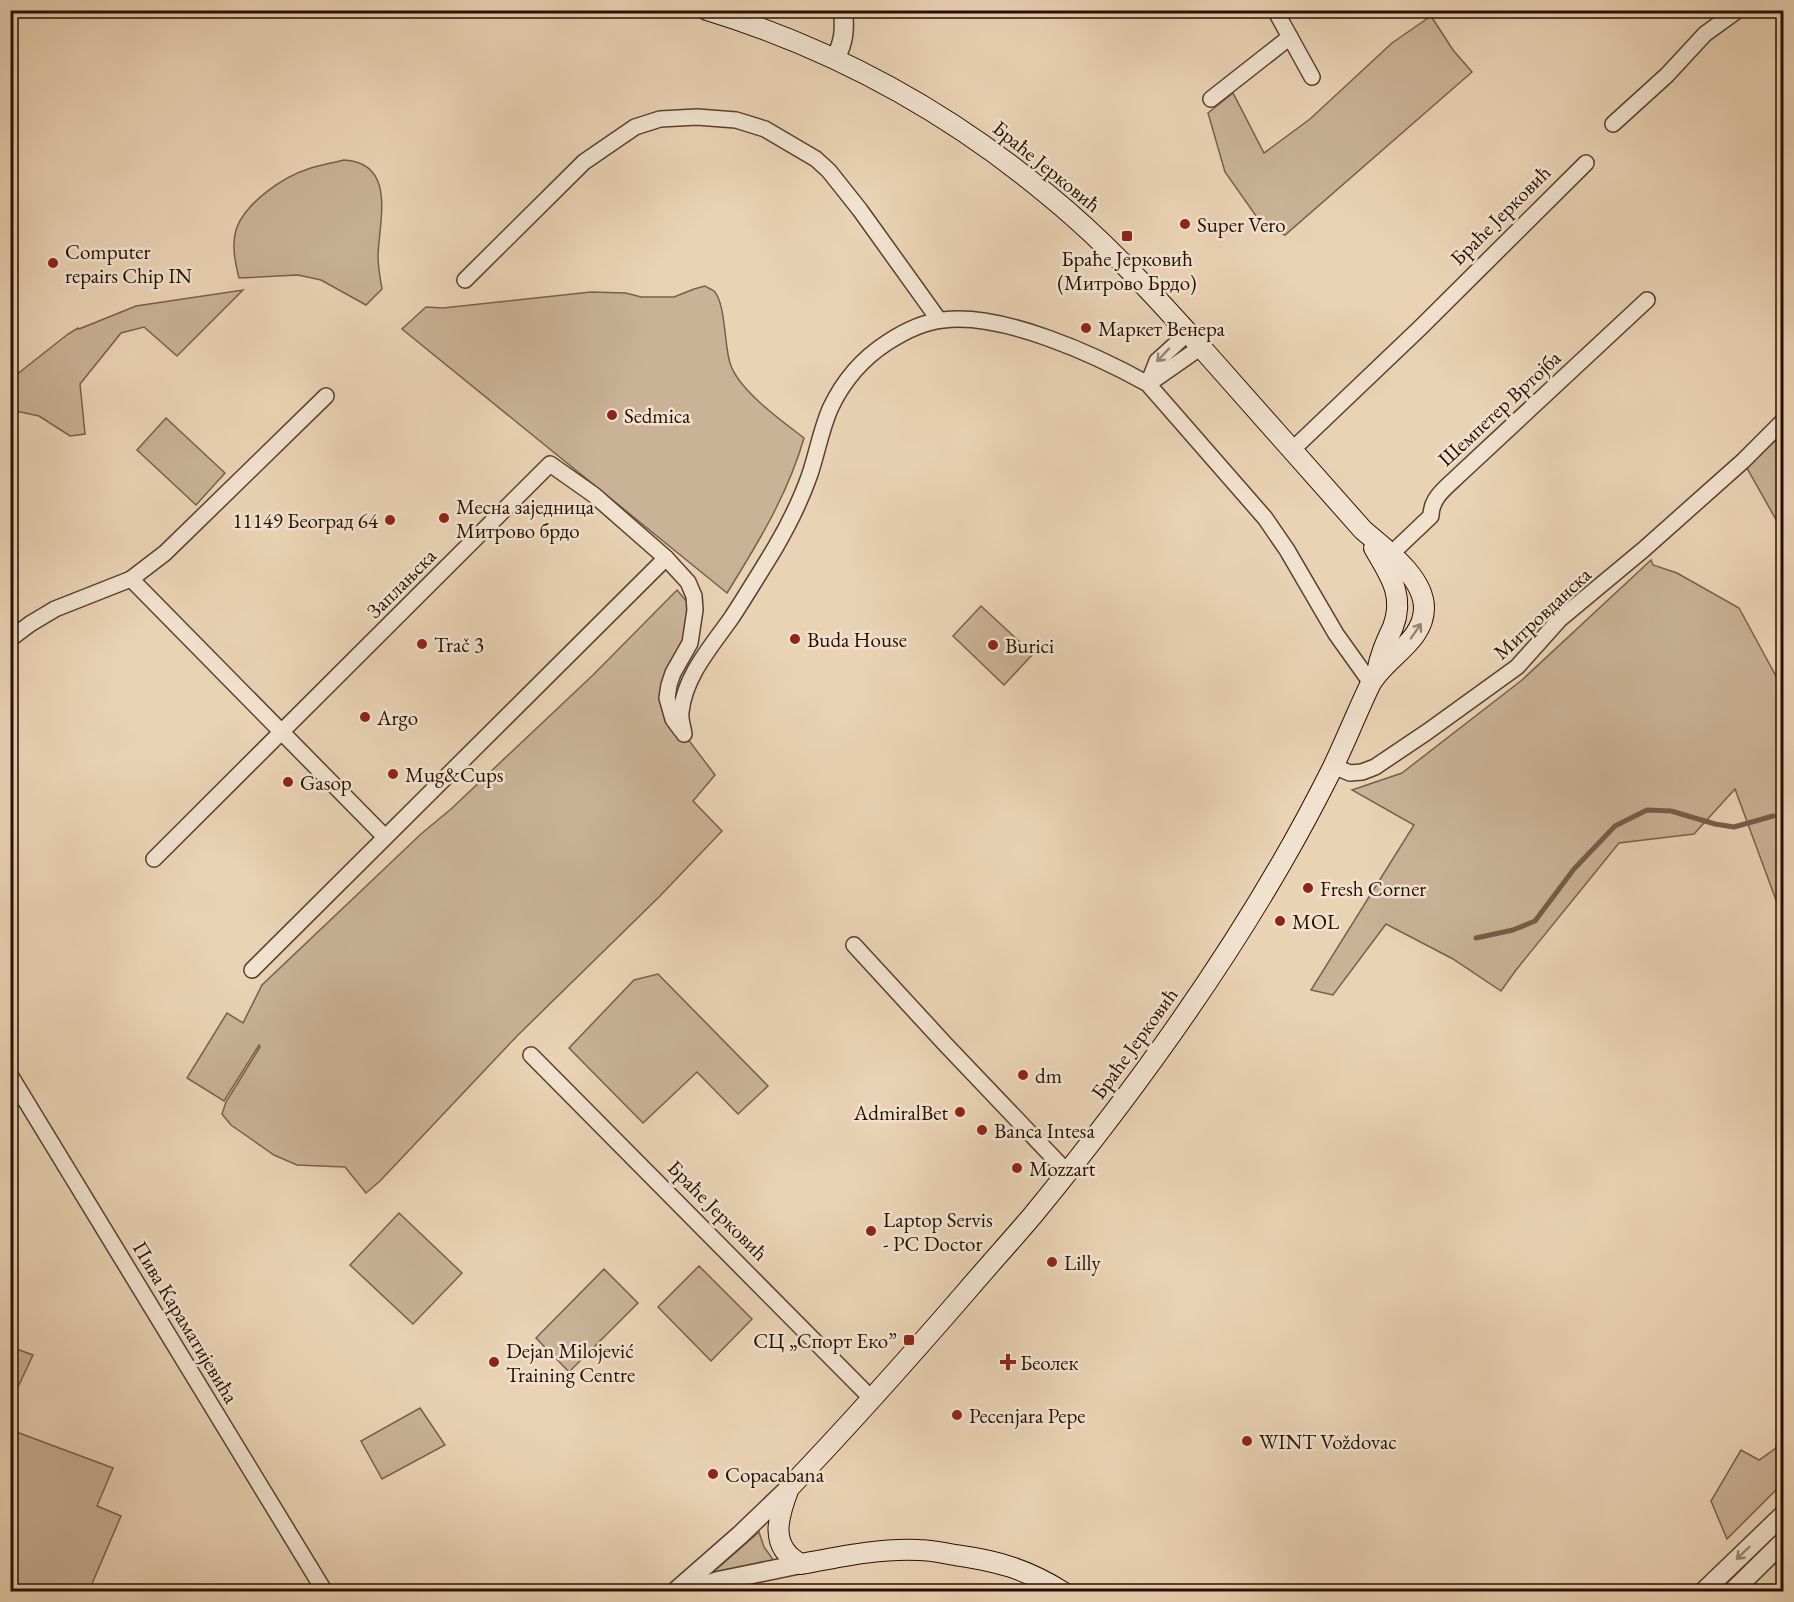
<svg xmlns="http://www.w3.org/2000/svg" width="1794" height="1602" viewBox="0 0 1794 1602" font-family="'EB Garamond',serif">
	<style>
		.green { fill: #c9b296; stroke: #78604c; stroke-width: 1.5 }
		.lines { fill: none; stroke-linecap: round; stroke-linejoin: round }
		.stream { stroke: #755c48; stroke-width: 5 }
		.minor-casing { stroke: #58402e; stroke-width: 18 }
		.tertiary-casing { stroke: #58402e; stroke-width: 21 }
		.secondary-casing { stroke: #280f01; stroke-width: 22 }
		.minor { stroke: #f1e2cf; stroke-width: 15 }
		.tertiary { stroke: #f1e2cf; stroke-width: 18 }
		.secondary { stroke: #f1e2cf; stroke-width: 20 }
		.oneway { stroke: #978372 }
		.poi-dot { fill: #8f2418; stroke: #f1e2cf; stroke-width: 2 }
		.labels { text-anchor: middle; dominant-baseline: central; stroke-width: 5; stroke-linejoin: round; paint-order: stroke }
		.street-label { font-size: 21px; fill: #280f01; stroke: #f1e2cf }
		.poi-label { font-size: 21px; fill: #280f01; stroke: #f1e2cf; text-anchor: start }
	</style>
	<rect width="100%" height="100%" fill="#ead3b5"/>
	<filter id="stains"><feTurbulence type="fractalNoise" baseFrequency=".00333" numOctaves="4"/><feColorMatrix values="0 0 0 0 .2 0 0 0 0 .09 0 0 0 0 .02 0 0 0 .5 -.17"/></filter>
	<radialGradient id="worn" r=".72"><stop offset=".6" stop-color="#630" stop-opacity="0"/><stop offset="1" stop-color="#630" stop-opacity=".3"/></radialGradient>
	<!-- green -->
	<g class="green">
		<path d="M 1431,16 L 1453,50 L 1472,72 L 1285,235 L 1261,223 L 1225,172 L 1208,113 L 1233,93 L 1264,153 L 1310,119 L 1392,43 Z"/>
		<path d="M 344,160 C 397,163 379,221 378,256 C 378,267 380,278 382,289 L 366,305 L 321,280 L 298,275 L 239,278 C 235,262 231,244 237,227 C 247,202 283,177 308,169 C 320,165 332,163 344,160 Z"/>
		<path d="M 705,286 C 708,288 711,289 714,291 C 726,304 724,345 730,363 C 738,390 782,421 804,438 C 788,494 758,543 727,593 L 402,329 L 426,307 L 443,308 L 591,292 L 626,293 L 641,297 L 674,297 L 694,289 Z"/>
		<path d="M 243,290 L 177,356 L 144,327 L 121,333 L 80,384 L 85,434 L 70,436 L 39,416 L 11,410 L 11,379 L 68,334 L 78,328 L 79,329 L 136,306 Z"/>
		<path d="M 166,418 L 225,473 L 196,505 L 137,450 Z"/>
		<path d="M 1783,419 L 1783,532 L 1743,461 Z"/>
		<path d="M 1651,560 L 1653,565 L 1677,573 L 1739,608 L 1783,689 L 1783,919 L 1735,789 L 1694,834 L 1619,843 L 1516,970 L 1501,991 L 1453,959 L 1386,924 L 1333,995 L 1311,990 L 1414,825 L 1352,790 L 1402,773 L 1522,680 Z"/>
		<path d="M 677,590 L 688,603 L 687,650 L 669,685 L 684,734 L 715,775 L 693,801 L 722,831 L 660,896 L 517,1036 L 380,1181 L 366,1193 L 345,1167 L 297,1165 L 274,1155 L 231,1125 L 222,1114 L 226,1102 L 260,1047 L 259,1045 L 224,1101 L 187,1078 L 227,1013 L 243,1023 L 262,985 L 421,834 L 451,809 L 593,675 Z"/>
		<path d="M 981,606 L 1033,654 L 1004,685 L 953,636 Z"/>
		<path d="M 658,974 L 768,1086 L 738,1114 L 697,1072 L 643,1123 L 569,1048 L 634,980 Z"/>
		<path d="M 399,1213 L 462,1273 L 413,1324 L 350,1265 Z"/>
		<path d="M 699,1266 L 752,1319 L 711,1361 L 658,1307 Z"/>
		<path d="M 604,1269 L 638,1303 L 569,1372 L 536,1338 Z"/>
		<path d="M 11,1347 L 33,1355 L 11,1402 L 10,1347 Z"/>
		<path d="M 420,1408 L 445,1445 L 382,1479 L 361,1441 Z"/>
		<path d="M 1783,1416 L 1783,1483 L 1727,1539 L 1711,1501 L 1741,1450 L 1759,1460 L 1776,1448 L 1780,1419 Z"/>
		<path d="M 11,1430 L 113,1468 L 97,1506 L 121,1516 L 91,1586 L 104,1591 L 11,1591 Z"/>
		<path d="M 759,1532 L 764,1547 L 774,1561 L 704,1580 Z"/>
	</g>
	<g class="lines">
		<!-- stream -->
		<path class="stream" d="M 1476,938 L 1513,930 L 1535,921 L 1574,869 L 1615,826 L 1647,810 L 1671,811 L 1715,824 L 1734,827 L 1773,816"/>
		<defs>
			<g id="minor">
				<path d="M 1275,10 L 1312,77"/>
				<path d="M 1211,99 L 1290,37"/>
				<path d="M 1613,124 L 1667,75 L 1705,34 L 1738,10"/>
				<path d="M 465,280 L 584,162 L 635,127 L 660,119 L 697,117 L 736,120 L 765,129 L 816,159 L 829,171 L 860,210 L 939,320"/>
				<path d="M 1148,384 L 1157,361 L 1188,333"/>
				<path d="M 1148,384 L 1201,347"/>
				<path d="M 1292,450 L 1420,328 L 1586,163"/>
				<path d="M 1391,554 L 1431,516 C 1431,497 1447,487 1459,475 L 1647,300"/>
				<path d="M 131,579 L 385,837"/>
				<path d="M 10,639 L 30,624 L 55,609 L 131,579 L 165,553 L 326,396"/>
				<path d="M 684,734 C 683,727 680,719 681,712 C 685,675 712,646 732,617 C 747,594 761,571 775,548 C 789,524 801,500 810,474 C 817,453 821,430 830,409 C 843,381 863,358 888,342 C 905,331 923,322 943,320 C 1002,312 1096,355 1148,384 L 1265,518 L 1287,550 L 1336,634 L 1371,683"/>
				<path d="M 1333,766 L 1350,773 L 1362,772 L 1375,767 L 1427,732 L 1517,667 L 1560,619 L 1643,550 L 1743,461 L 1784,420"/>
				<path d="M 154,859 L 550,464 L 594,495 L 666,558 L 688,582 L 694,596 L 695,610 L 690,643 L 673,673 L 669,685 L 667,698 L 673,719 L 681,730"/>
				<path d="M 854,945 L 946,1045 L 1067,1172"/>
				<path d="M 252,970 L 666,558"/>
				<path d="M 531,1055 L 872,1399"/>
				<path d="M 10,1075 L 325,1592"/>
			</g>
			<g id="tertiary">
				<path d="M 835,59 C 844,42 845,30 843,10"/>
				<path d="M 675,1592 L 740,1535 L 789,1488"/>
				<path d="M 684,1592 L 718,1581 L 801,1564"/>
				<path d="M 1703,1592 L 1784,1514"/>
				<path d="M 1732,1592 L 1784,1541"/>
			</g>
			<g id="secondary">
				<path d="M 707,10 C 831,48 947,111 1047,194 C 1106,242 1157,298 1207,354 C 1259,413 1311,471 1363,530 C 1385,549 1424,577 1424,608 C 1424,642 1384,658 1370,685 C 1357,712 1346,740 1333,767 C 1317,799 1300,831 1282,862 C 1210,987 1124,1104 1033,1215 C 1011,1241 988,1266 966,1292 C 908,1359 850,1424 789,1488 C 778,1516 768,1547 801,1564 C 839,1557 879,1548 919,1550 C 931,1550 943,1553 955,1555 C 998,1561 1026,1569 1063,1592"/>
				<path d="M 1374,548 C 1390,575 1405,596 1393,627 C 1386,642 1380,655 1377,672"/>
			</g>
		</defs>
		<!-- minor casing -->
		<use href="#minor" class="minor-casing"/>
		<!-- tertiary casing -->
		<use href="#tertiary" class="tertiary-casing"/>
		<!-- secondary casing -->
		<use href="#secondary" class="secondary-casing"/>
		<!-- minor -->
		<use href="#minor" class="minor"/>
		<!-- tertiary -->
		<use href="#tertiary" class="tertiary"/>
		<!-- secondary -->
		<use href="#secondary" class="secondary"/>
	</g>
	<!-- one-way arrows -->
	<defs><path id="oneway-shaft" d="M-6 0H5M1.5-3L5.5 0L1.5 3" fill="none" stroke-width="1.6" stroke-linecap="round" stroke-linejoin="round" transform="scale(1.5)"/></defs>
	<g class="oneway">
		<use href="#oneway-shaft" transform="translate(1163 355) rotate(133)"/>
		<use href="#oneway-shaft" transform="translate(1416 631) rotate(-55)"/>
		<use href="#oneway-shaft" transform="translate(1743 1553) rotate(136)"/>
	</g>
	<!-- markers -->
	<g class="poi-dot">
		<circle cx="1185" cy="224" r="6"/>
		<rect x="1121" y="230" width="12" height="12" rx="3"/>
		<circle cx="53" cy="263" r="6"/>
		<circle cx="1086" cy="328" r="6"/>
		<circle cx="612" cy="415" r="6"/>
		<circle cx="444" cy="518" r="6"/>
		<circle cx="390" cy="520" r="6"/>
		<circle cx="795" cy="639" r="6"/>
		<circle cx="422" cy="644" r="6"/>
		<circle cx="993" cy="645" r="6"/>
		<circle cx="365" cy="717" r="6"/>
		<circle cx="393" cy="774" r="6"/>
		<circle cx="288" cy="782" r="6"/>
		<circle cx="1308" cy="888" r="6"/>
		<circle cx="1280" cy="921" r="6"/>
		<circle cx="1023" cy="1075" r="6"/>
		<circle cx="960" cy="1112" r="6"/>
		<circle cx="982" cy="1130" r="6"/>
		<circle cx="1017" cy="1168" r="6"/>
		<circle cx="871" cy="1231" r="6"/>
		<circle cx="1052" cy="1262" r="6"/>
		<rect x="903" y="1334" width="12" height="12" rx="3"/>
		<circle cx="494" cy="1362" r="6"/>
		<path d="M1005 1353h6v6h6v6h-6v6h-6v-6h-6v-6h6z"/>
		<circle cx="957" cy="1415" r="6"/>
		<circle cx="1247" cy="1441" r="6"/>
		<circle cx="713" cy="1474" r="6"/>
	</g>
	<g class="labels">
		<!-- street labels -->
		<g class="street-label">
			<text transform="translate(1047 166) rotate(39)">Браће Јерковић</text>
			<text transform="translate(1500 215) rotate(-45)">Браће Јерковић</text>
			<text transform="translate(1499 408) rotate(-43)">Шемпетер Вртојба</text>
			<text transform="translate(401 583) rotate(-45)">Заплањска</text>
			<text transform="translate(1542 613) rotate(-43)">Митровданска</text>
			<text transform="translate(1134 1043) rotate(-54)">Браће Јерковић</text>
			<text transform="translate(718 1210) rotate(45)">Браће Јерковић</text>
			<text transform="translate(186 1322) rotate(59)">Пива Караматијевића</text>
		</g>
		<!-- poi labels -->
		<g class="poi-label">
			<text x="1197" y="224">Super Vero</text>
			<text x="65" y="251">Computer<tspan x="65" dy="24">repairs Chip IN</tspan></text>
			<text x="1127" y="258" text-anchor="middle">Браће Јерковић<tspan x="1127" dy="24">(Митрово Брдо)</tspan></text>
			<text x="1098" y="328">Маркет Венера</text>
			<text x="624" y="415">Sedmica</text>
			<text x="456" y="506">Месна заједница<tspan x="456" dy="24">Митрово брдо</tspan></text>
			<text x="378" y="520" text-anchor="end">11149 Београд 64</text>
			<text x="807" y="639">Buda House</text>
			<text x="434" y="644">Trač 3</text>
			<text x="1005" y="645">Burici</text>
			<text x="377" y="717">Argo</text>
			<text x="405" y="774">Mug&amp;Cups</text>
			<text x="300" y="782">Gasop</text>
			<text x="1320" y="888">Fresh Corner</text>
			<text x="1292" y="921">MOL</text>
			<text x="1035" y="1075">dm</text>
			<text x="948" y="1112" text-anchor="end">AdmiralBet</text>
			<text x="994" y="1130">Banca Intesa</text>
			<text x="1029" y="1168">Mozzart</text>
			<text x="883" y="1219">Laptop Servis<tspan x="883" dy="24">- PC Doctor</tspan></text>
			<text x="1064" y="1262">Lilly</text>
			<text x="897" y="1340" text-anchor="end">СЦ „Спорт Еко”</text>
			<text x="506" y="1350">Dejan Milojević<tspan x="506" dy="24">Training Centre</tspan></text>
			<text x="1020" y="1362">Беолек</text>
			<text x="969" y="1415">Pecenjara Pepe</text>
			<text x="1259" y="1441">WINT Voždovac</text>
			<text x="725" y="1474">Copacabana</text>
		</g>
	</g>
	<!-- margin -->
	<rect width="1794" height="1602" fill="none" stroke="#ead3b5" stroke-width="36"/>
	<rect x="12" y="12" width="1770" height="1578" fill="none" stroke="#280f01" stroke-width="3"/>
	<rect x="18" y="18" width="1758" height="1566" fill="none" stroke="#280f01" stroke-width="1.5"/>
	<rect width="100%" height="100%" filter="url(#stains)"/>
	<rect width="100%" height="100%" fill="url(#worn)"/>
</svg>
